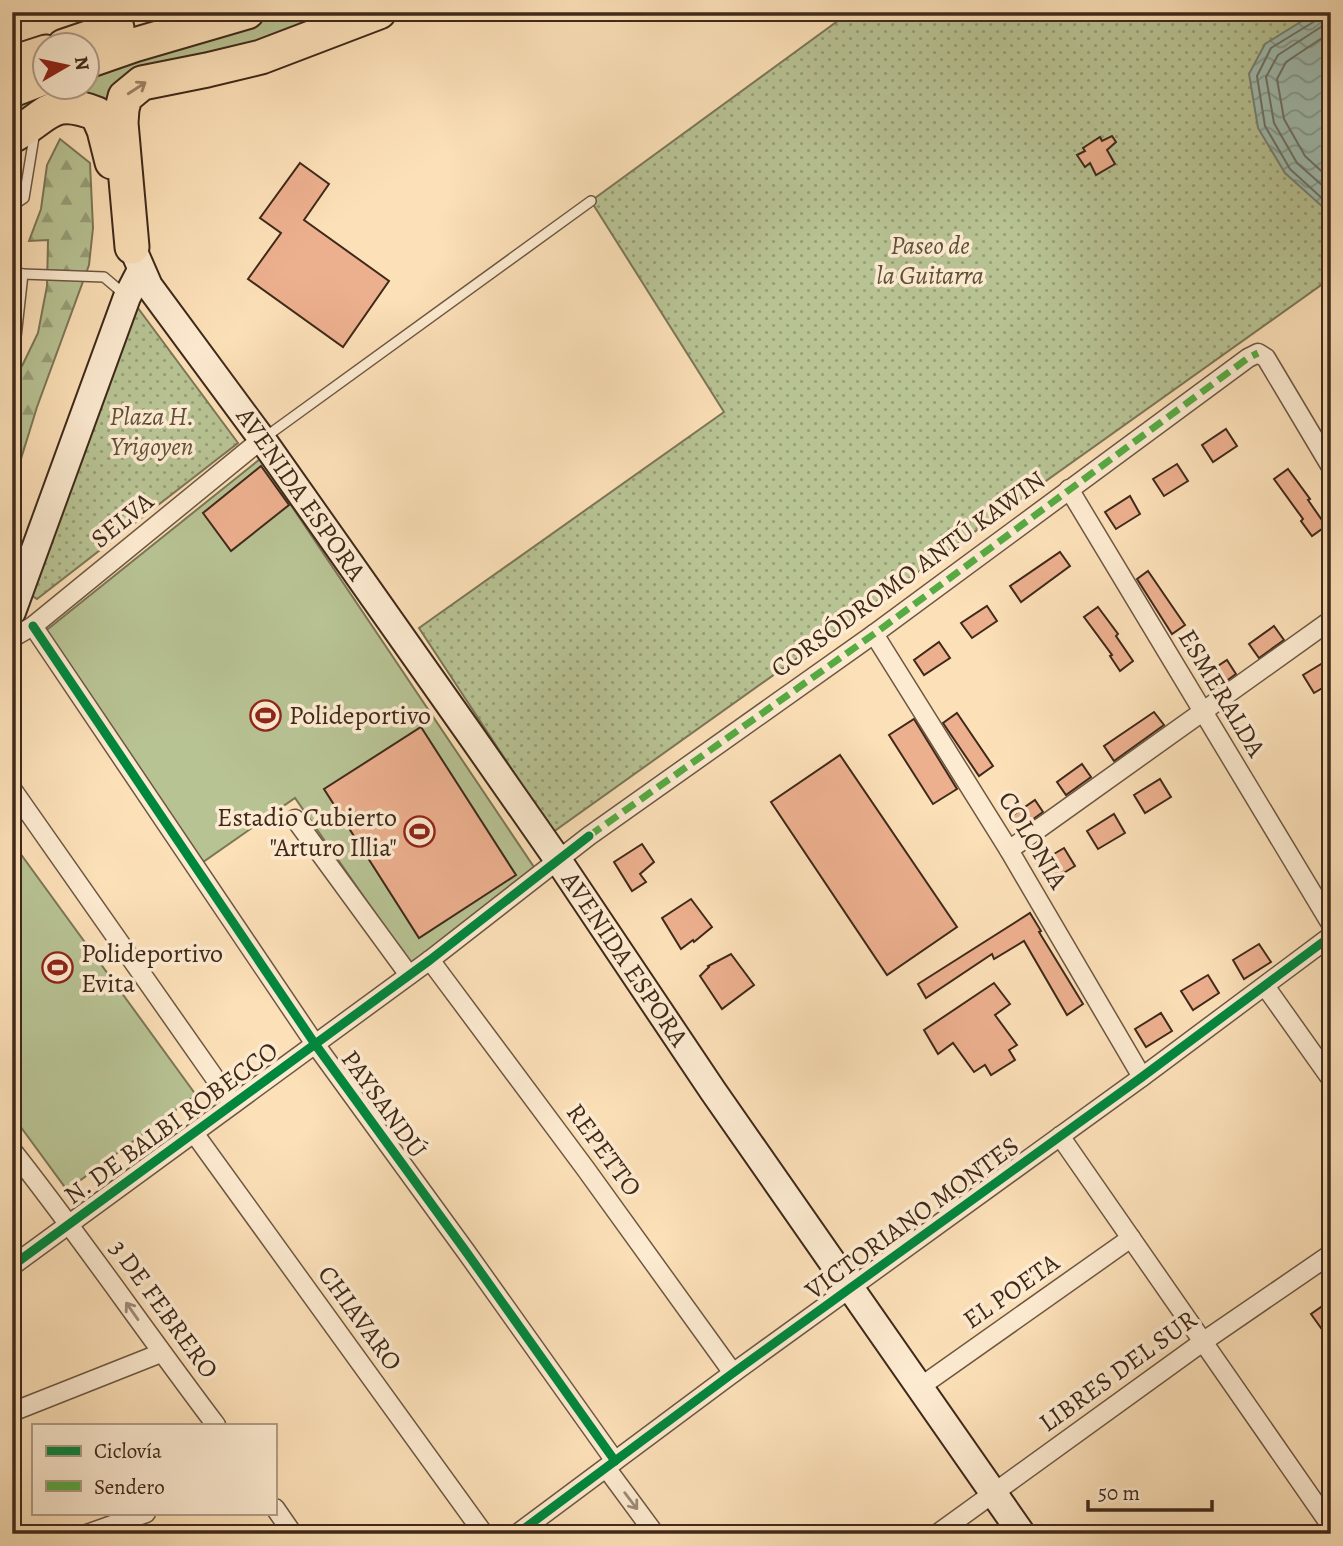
<svg xmlns="http://www.w3.org/2000/svg" width="1343" height="1546" viewBox="0 0 1343 1546" font-family="Alegreya,serif">
	<style>
		.grass { fill: #b8c394; stroke: #7c7657; stroke-width: 2 }
		.forest { fill: url(#forest-firs); stroke: #7c7657; stroke-width: 2 }
		.park { fill: url(#park-dots); stroke: #7c7657; stroke-width: 2 }
		.water { fill: url(#water-waves); stroke: #798275; stroke-width: 2 }
		.lines { fill: none; stroke-linecap: round; stroke-linejoin: round }
		.shore { stroke: #6f7366; stroke-width: 2 }
		.building { fill: #edb08f; stroke: #3f291a; stroke-width: 2 }
		.lane-casing { stroke: #6e5742; stroke-width: 12 }
		.street-casing { stroke: #6e5742; stroke-width: 21 }
		.secondary-casing { stroke: #3f291a; stroke-width: 30 }
		.highway-casing { stroke: #3f291a; stroke-width: 37 }
		.lane { stroke: #fdebd1; stroke-width: 9 }
		.street { stroke: #fdebd1; stroke-width: 18 }
		.secondary { stroke: #fdebd1; stroke-width: 26 }
		.highway { stroke: #fce0b8; stroke-width: 33 }
		.quiet { stroke: #56ab42; stroke-width: 7; stroke-dasharray: 14 7; stroke-linecap: butt }
		.cycleway-casing { stroke: #fdebd1; stroke-width: 13 }
		.cycleway { stroke: #00873e; stroke-width: 9 }
		.oneway { stroke: #9e8469 }
		.oneway2 { stroke: #9e8a76 }
		.labels { text-anchor: middle; dominant-baseline: central; stroke-width: 7; stroke-linejoin: round; paint-order: stroke }
		.park-label { font-size: 26px; font-style: italic; fill: #5d5038; stroke: #fdebd1 }
		.street-label { font-size: 26px; fill: #3f291a; stroke: #fdebd1 }
		.poi-label { font-size: 26px; fill: #3f291a; stroke: #fdebd1; text-anchor: start }
	</style>
	<defs>
		<pattern id="forest-firs" width="22" height="20" patternUnits="userSpaceOnUse" patternTransform="scale(1.75)"><rect width="22" height="20" fill="#b8c394"/><path d="M5 1l3.5 6h-7zM16 11l3.5 6h-7z" fill="#979e78"/></pattern>
		<pattern id="park-dots" width="8" height="8" patternUnits="userSpaceOnUse" patternTransform="scale(1.75)"><rect width="8" height="8" fill="#b8c394"/><path d="M2 2h.1M6 6h.1" fill="none" stroke="#979e78" stroke-width="1.8" stroke-linecap="round"/></pattern>
		<pattern id="water-waves" width="16" height="10" patternUnits="userSpaceOnUse" patternTransform="scale(1.75)"><rect width="16" height="10" fill="#9fbdb1"/><path d="M0 5q4-4 8 0t8 0" fill="none" stroke="#839a8f"/></pattern>
	</defs>
	<rect width="100%" height="100%" fill="#fce0b8"/>
	<filter id="stains"><feTurbulence type="fractalNoise" baseFrequency=".00286" numOctaves="4"/><feColorMatrix values="0 0 0 0 .2 0 0 0 0 .09 0 0 0 0 .02 0 0 0 .5 -.17"/></filter>
	<radialGradient id="worn" r=".72"><stop offset=".6" stop-color="#630" stop-opacity="0"/><stop offset="1" stop-color="#630" stop-opacity=".3"/></radialGradient>
	<!-- grass -->
	<g class="grass">
		<path d="M 291,12 L 355,12 L 101,111 L 12,126 L 12,101 L 46,88 L 88,88 L 88,71 L 214,33 Z"/>
		<path d="M 260,459 L 540,876 L 412,966 L 295,798 L 203,862 L 43,633 Z"/>
		<path d="M 12,842 L 196,1095 L 67,1190 L 12,1115 Z"/>
	</g>
	<!-- forest -->
	<path class="forest" d="M 60,139 L 90,163 L 93,228 L 89,265 L 37,407 L 12,488 L 12,373 L 22,366 L 38,333 L 47,286 L 48,240 L 29,241 L 41,209 L 47,165 Z"/>
	<!-- park -->
	<g class="park">
		<path d="M 850,12 L 1331,12 L 1331,278 L 553,832 L 419,628 L 724,412 L 591,201 Z"/>
		<path d="M 132,300 L 238,443 L 37,599 L 28,593 Z"/>
	</g>
	<!-- water -->
	<path class="water" d="M 1331,12 L 1331,208 L 1325,209 L 1285,173 L 1258,128 L 1249,74 L 1265,44 L 1315,13 Z"/>
	<g class="lines">
		<!-- shore -->
		<g class="shore">
			<path d="M 1318,12 L 1318,17 L 1315,21 L 1271,48 L 1257,76 L 1265,126 L 1290,169 L 1325,201 L 1331,202"/>
			<path d="M 1327,12 L 1326,20 L 1321,27 L 1278,55 L 1266,77 L 1274,123 L 1297,163 L 1331,193"/>
			<path d="M 1331,32 L 1286,62 L 1277,79 L 1284,119 L 1305,156 L 1331,180"/>
		</g>
	</g>
	<!-- building -->
	<g class="building">
		<path d="M 1112,136 L 1116,142 L 1107,150 L 1115,164 L 1096,175 L 1090,163 L 1085,167 L 1077,155 L 1085,151 L 1083,148 L 1100,137 L 1102,141 Z"/>
		<path d="M 300,163 L 329,184 L 304,220 L 389,281 L 343,347 L 248,279 L 281,233 L 260,218 Z"/>
		<path d="M 1226,429 L 1237,446 L 1213,462 L 1202,445 Z"/>
		<path d="M 1177,464 L 1188,481 L 1164,496 L 1153,479 Z"/>
		<path d="M 261,466 L 289,505 L 231,551 L 203,513 Z"/>
		<path d="M 1288,469 L 1310,499 L 1308,500 L 1326,526 L 1312,536 L 1301,521 L 1303,519 L 1274,479 Z"/>
		<path d="M 1130,496 L 1140,514 L 1116,529 L 1105,512 Z"/>
		<path d="M 1060,552 L 1070,566 L 1021,602 L 1010,586 Z"/>
		<path d="M 1148,571 L 1185,625 L 1172,634 L 1137,579 Z"/>
		<path d="M 987,606 L 997,621 L 972,638 L 961,623 Z"/>
		<path d="M 1098,607 L 1118,634 L 1116,636 L 1133,661 L 1120,671 L 1110,656 L 1112,655 L 1084,617 Z"/>
		<path d="M 1274,626 L 1284,640 L 1259,658 L 1249,644 Z"/>
		<path d="M 939,642 L 950,658 L 924,675 L 914,660 Z"/>
		<path d="M 1331,658 L 1331,683 L 1314,693 L 1303,675 Z"/>
		<path d="M 1227,660 L 1236,674 L 1211,692 L 1201,677 Z"/>
		<path d="M 1154,712 L 1164,725 L 1114,761 L 1104,746 Z"/>
		<path d="M 957,713 L 993,766 L 979,776 L 943,723 Z"/>
		<path d="M 914,719 L 957,789 L 933,804 L 889,735 Z"/>
		<path d="M 421,727 L 516,875 L 419,938 L 324,789 Z"/>
		<path d="M 840,755 L 957,927 L 887,975 L 771,802 Z"/>
		<path d="M 1082,764 L 1091,777 L 1066,795 L 1057,782 Z"/>
		<path d="M 1160,779 L 1171,797 L 1145,813 L 1134,795 Z"/>
		<path d="M 1035,800 L 1043,812 L 1018,830 L 1009,818 Z"/>
		<path d="M 1114,814 L 1125,833 L 1098,849 L 1087,831 Z"/>
		<path d="M 642,844 L 654,862 L 640,874 L 646,882 L 632,891 L 614,862 Z"/>
		<path d="M 1064,848 L 1075,866 L 1049,882 L 1037,864 Z"/>
		<path d="M 691,899 L 712,927 L 694,942 L 693,940 L 681,949 L 662,918 Z"/>
		<path d="M 1030,913 L 1041,931 L 1039,932 L 1083,1004 L 1067,1015 L 1024,941 L 994,959 L 992,954 L 926,998 L 918,984 Z"/>
		<path d="M 1259,944 L 1271,962 L 1244,979 L 1233,960 Z"/>
		<path d="M 731,954 L 754,985 L 722,1009 L 700,976 L 709,967 L 708,966 Z"/>
		<path d="M 1208,975 L 1219,993 L 1193,1010 L 1181,991 Z"/>
		<path d="M 994,983 L 1010,1004 L 995,1015 L 1017,1045 L 1009,1050 L 1015,1060 L 991,1075 L 985,1065 L 974,1072 L 953,1043 L 938,1054 L 924,1030 Z"/>
		<path d="M 1161,1013 L 1172,1031 L 1146,1047 L 1135,1029 Z"/>
		<path d="M 1331,1300 L 1331,1342 L 1311,1314 Z"/>
	</g>
	<g class="lines">
		<defs>
			<g id="lane">
				<path d="M 12,206 L 24,198 L 35,131"/>
				<path d="M 12,271 L 23,274 L 16,337 L 12,339"/>
				<path d="M 23,274 L 104,277 L 124,294"/>
				<path d="M 264,438 L 591,201"/>
			</g>
			<g id="street">
				<path d="M 1069,489 L 1331,924"/>
				<path d="M 33,626 L 315,1044 L 467,1253 L 615,1461"/>
				<path d="M 874,634 L 1009,850 L 1142,1077"/>
				<path d="M 12,638 L 33,626 L 262,439"/>
				<path d="M 12,789 L 233,1104"/>
				<path d="M 295,819 L 409,975"/>
				<path d="M 1009,850 L 1331,620"/>
				<path d="M 430,960 L 585,1168 L 733,1373"/>
				<path d="M 1265,986 L 1331,1079"/>
				<path d="M 194,1133 L 484,1534"/>
				<path d="M 1060,1136 L 1331,1526"/>
				<path d="M 12,1150 C 83,1240 147,1334 216,1425"/>
				<path d="M 12,1266 L 430,960 L 589,836 L 874,634 L 1248,358 L 1258,353 L 1266,358 L 1331,467"/>
				<path d="M 920,1387 L 1131,1238"/>
				<path d="M 12,1412 L 161,1353"/>
				<path d="M 607,1469 L 655,1534"/>
				<path d="M 275,1508 L 293,1534"/>
				<path d="M 87,1534 L 146,1513"/>
				<path d="M 517,1534 L 733,1373 L 1142,1077 L 1331,936"/>
				<path d="M 937,1534 L 1204,1341 L 1331,1254"/>
			</g>
			<g id="secondary">
				<path d="M 132,247 L 149,286 L 262,439 L 470,734 L 558,860 L 713,1091 L 1022,1534"/>
				<path d="M 12,612 L 127,297 L 141,270"/>
			</g>
			<g id="highway">
				<path d="M 64,46 L 117,28"/>
				<path d="M 88,61 L 134,45 L 247,12"/>
				<path d="M 12,63 L 46,52"/>
				<path d="M 12,90 L 46,77"/>
				<path d="M 12,136 C 49,117 49,95 97,114 L 104,130 L 112,162"/>
				<path d="M 132,247 L 121,123 L 122,109 L 125,97 L 142,83 L 207,70 L 261,57 L 379,12"/>
			</g>
		</defs>
		<!-- lane casing -->
		<use href="#lane" class="lane-casing"/>
		<!-- street casing -->
		<use href="#street" class="street-casing"/>
		<!-- secondary casing -->
		<use href="#secondary" class="secondary-casing"/>
		<!-- highway casing -->
		<use href="#highway" class="highway-casing"/>
		<!-- lane -->
		<use href="#lane" class="lane"/>
		<!-- street -->
		<use href="#street" class="street"/>
		<!-- secondary -->
		<use href="#secondary" class="secondary"/>
		<!-- highway -->
		<use href="#highway" class="highway"/>
		<!-- quiet -->
		<path class="quiet" d="M 589,836 L 874,634 L 1248,358 L 1258,353"/>
		<defs>
			<g id="cycleway">
				<path d="M 33,626 L 315,1044 L 467,1253 L 615,1461"/>
				<path d="M 12,1266 L 430,960 L 589,836"/>
				<path d="M 517,1534 L 733,1373 L 1142,1077 L 1331,936"/>
			</g>
		</defs>
		<!-- cycleway casing -->
		<use href="#cycleway" class="cycleway-casing"/>
		<!-- cycleway -->
		<use href="#cycleway" class="cycleway"/>
	</g>
	<!-- one-way arrows -->
	<defs><path id="oneway-shaft" d="M-6 0H5M1.5-3L5.5 0L1.5 3" fill="none" stroke-width="1.6" stroke-linecap="round" stroke-linejoin="round" transform="scale(1.75)"/></defs>
	<use class="oneway" href="#oneway-shaft" transform="translate(137 88) rotate(-33)"/>
	<g class="oneway2">
		<use href="#oneway-shaft" transform="translate(132 1311) rotate(-125)"/>
		<use href="#oneway-shaft" transform="translate(631 1501) rotate(53)"/>
	</g>
	<!-- icons -->
	<defs>
		<symbol id="stadium-ring" viewBox="-11 -11 22 22"><circle r="9.5" fill="#fdebd1" stroke="#8f2418" stroke-width="1.5"/><path d="M0-5a6.5 5 0 1 0 0 10a6.5 5 0 1 0 0-10ZM-3.5-1.8h7v3.6h-7Z" fill="#8f2418"/></symbol>
	</defs>
	<g fill-rule="evenodd">
		<use href="#stadium-ring" x="248" y="698" width="35" height="35"/>
		<use href="#stadium-ring" x="402" y="814" width="35" height="35"/>
		<use href="#stadium-ring" x="40" y="950" width="35" height="35"/>
	</g>
	<g class="labels">
		<!-- park labels -->
		<g class="park-label">
			<text x="930" y="245">Paseo de<tspan x="930" dy="30">la Guitarra</tspan></text>
			<text x="152" y="416">Plaza H.<tspan x="152" dy="30">Yrigoyen</tspan></text>
		</g>
		<!-- street labels -->
		<g class="street-label">
			<text transform="translate(301 494) rotate(55)">AVENIDA ESPORA</text>
			<text transform="translate(122 520) rotate(-39)">SELVA</text>
			<text transform="translate(908 574) rotate(-36)">CORSÓDROMO ANTÚ KAWIN</text>
			<text transform="translate(1222 693) rotate(59)">ESMERALDA</text>
			<text transform="translate(1033 840) rotate(59)">COLONIA</text>
			<text transform="translate(625 959) rotate(56)">AVENIDA ESPORA</text>
			<text transform="translate(384 1104) rotate(54)">PAYSANDÚ</text>
			<text transform="translate(171 1123) rotate(-36)">N. DE BALBI ROBECCO</text>
			<text transform="translate(604 1150) rotate(54)">REPETTO</text>
			<text transform="translate(912 1218) rotate(-36)">VICTORIANO MONTES</text>
			<text transform="translate(1011 1291) rotate(-35)">EL POETA</text>
			<text transform="translate(164 1309) rotate(54)">3 DE FEBRERO</text>
			<text transform="translate(360 1318) rotate(54)">CHIAVARO</text>
			<text transform="translate(1118 1371) rotate(-36)">LIBRES DEL SUR</text>
		</g>
		<!-- poi labels -->
		<g class="poi-label">
			<text x="289" y="715">Polideportivo</text>
			<text x="397" y="817" text-anchor="end">Estadio Cubierto<tspan x="397" dy="30">"Arturo Illia"</tspan></text>
			<text x="81" y="953">Polideportivo<tspan x="81" dy="30">Evita</tspan></text>
		</g>
	</g>
	<!-- margin -->
	<rect width="1343" height="1546" fill="none" stroke="#fce0b8" stroke-width="42"/>
	<rect x="14" y="14" width="1315" height="1518" fill="none" stroke="#3f291a" stroke-width="3.5"/>
	<rect x="21" y="21" width="1301" height="1504" fill="none" stroke="#3f291a" stroke-width="2"/>
	<!-- legend -->
	<rect x="32" y="1424" width="245" height="91" fill="#fdebd1" stroke="#b19d88" stroke-width="2"/>
	<rect x="46" y="1446" width="35" height="10" fill="#00873e" stroke="#b19d88" stroke-width="2"/>
	<text x="94" y="1458" font-size="21" fill="#3f291a">Ciclovía</text>
	<rect x="46" y="1481" width="35" height="10" fill="#56ab42" stroke="#b19d88" stroke-width="2"/>
	<text x="94" y="1494" font-size="21" fill="#3f291a">Sendero</text>
	<!-- north arrow -->
	<g transform="translate(66 66) rotate(81)"><circle r="33" fill="#fdebd1" stroke="#b19d88" stroke-width="2"/>
	<path d="M0-5L12 26L0 18L-12 26Z" fill="#8f2418"/>
	<text y="-10" font-size="19" font-weight="bold" text-anchor="middle" fill="#3f291a">N</text>
	</g>
	<!-- scale -->
	<path d="M1088 1500v10h124v-10" fill="none" stroke="#3f291a" stroke-width="3.5"/>
	<text x="1098" y="1500" font-size="21" fill="#3f291a" stroke="#fdebd1" stroke-width="5" paint-order="stroke">50 m</text>
	<rect width="100%" height="100%" filter="url(#stains)"/>
	<rect width="100%" height="100%" fill="url(#worn)"/>
</svg>
